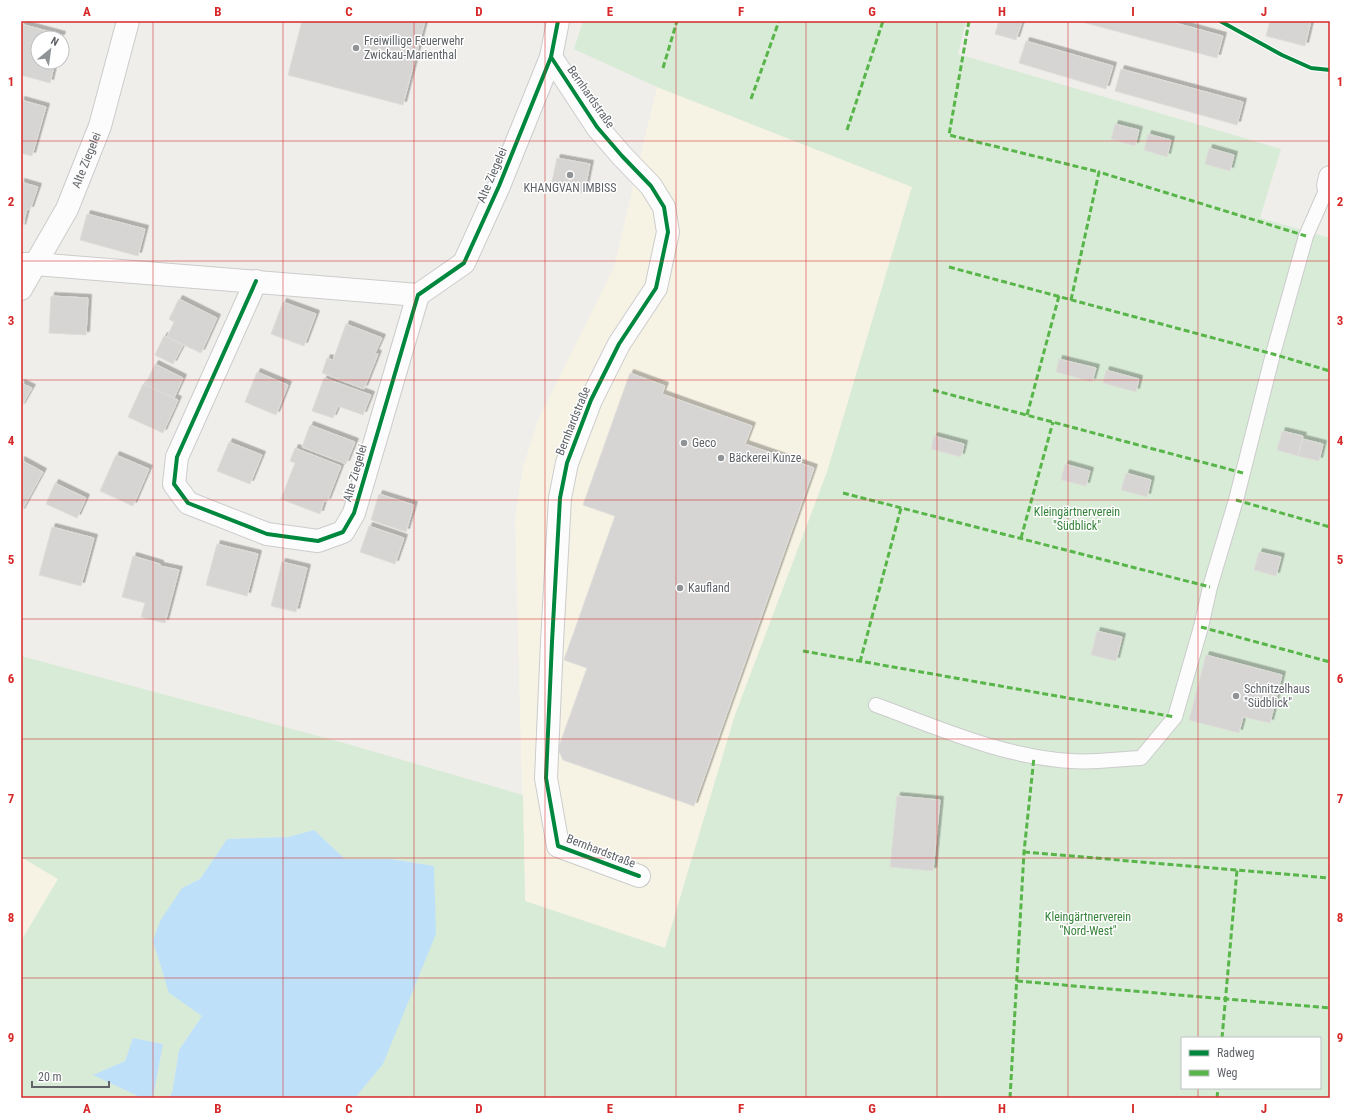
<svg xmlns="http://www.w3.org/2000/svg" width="1351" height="1119" viewBox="0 0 1351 1119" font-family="'Roboto Condensed',sans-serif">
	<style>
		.commercial { fill: #f7f3e4 }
		.green { fill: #d8ebd6; fill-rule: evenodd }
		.water { fill: #bfe0f9 }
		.building { fill: #d6d5d3; stroke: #deddd9; filter: url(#shadow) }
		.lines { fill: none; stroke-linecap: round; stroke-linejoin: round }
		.lane-casing { stroke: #cbcccc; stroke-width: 16 }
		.street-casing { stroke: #cbcccc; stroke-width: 24 }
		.lane { stroke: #fdfcfc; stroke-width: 14 }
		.street { stroke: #fdfcfc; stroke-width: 22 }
		.quiet { stroke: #58b549; stroke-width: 3; stroke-dasharray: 6 3; stroke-linecap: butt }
		.cycleway-casing { stroke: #fff; stroke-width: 6 }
		.cycleway { stroke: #00873e; stroke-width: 4 }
		.grid { fill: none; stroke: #d62828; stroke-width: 1; stroke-opacity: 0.55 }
		.poi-dot { fill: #919496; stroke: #fff; stroke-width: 1.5 }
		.labels { text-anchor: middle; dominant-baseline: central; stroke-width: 3; stroke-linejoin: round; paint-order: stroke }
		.poi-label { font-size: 12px; fill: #5f6368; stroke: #fff; text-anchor: start }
		.street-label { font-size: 12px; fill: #5f6368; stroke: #fff }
		.park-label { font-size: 12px; fill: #348238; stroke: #fff }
		.neatline { fill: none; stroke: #d62828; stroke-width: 1.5 }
		.grid-label { font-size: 13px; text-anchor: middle; font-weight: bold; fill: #d62828 }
	</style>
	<defs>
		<filter id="shadow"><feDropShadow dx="3.5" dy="-3.5" stdDeviation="0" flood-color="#0004"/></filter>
	</defs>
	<rect width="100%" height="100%" fill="#efeeea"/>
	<!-- commercial -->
	<g class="commercial">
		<path d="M 657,87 L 912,187 L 827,472 L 735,715 L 665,948 L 525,901 L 515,518 L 523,467 L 538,420 L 614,267 Z"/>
		<path d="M 21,857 L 58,879 L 21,941 Z"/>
	</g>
	<!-- green -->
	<path class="green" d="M 583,21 L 966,21 L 958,54 L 1281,149 L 1260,218 L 1330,238 L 1330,1098 L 355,1098 L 383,1064 L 434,866 L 391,859 L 345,859 L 314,830 L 288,837 L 227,839 L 200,879 L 182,888 L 202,1016 L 179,1050 L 172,1093 L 168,1098 L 153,1098 L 163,1044 L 133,1038 L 125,1061 L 94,1075 L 142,1098 L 21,1098 L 21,941 L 58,879 L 21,857 L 21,656 L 344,743 L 523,795 L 525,901 L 665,948 L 735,715 L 827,472 L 912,187 L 657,87 L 574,49 ZM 1182,1038 L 1320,1038 L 1320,1088 L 1182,1088 Z"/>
	<!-- water -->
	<g class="water">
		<path d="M 314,830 L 345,859 L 391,859 L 434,866 L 436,934 L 383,1064 L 355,1098 L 168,1098 L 172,1093 L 179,1050 L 202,1016 L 169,993 L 153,941 L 160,921 L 182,888 L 200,879 L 227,839 L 288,837 Z"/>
		<path d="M 133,1038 L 163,1044 L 153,1098 L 142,1098 L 93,1075 L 125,1061 Z"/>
	</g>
	<!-- building -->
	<g class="building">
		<path d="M 302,21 L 425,21 L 403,105 L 288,75 Z"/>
		<path d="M 999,21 L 1022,21 L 1016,40 L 995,34 Z"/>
		<path d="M 1078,21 L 1168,21 L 1223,36 L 1217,58 Z"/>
		<path d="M 1270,21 L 1311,21 L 1305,46 L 1266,36 Z"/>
		<path d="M 21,24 L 62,35 L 61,38 L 38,38 L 38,62 L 55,62 L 50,83 L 21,75 Z"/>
		<path d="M 1026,41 L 1113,66 L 1106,89 L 1019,63 Z"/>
		<path d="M 1121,69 L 1243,102 L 1237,125 L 1115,91 Z"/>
		<path d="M 21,100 L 46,107 L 32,156 L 21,153 Z"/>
		<path d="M 1115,124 L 1139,130 L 1135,146 L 1111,139 Z"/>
		<path d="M 1148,134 L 1171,140 L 1167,157 L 1144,150 Z"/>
		<path d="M 1209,148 L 1234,155 L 1230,171 L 1205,164 Z"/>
		<path d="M 557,158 L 590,164 L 584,193 L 551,186 Z"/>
		<path d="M 21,182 L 38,187 L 30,210 L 27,209 L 22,228 Z"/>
		<path d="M 87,214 L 145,229 L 138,256 L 80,240 Z"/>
		<path d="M 51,296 L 88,298 L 86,335 L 49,333 Z"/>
		<path d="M 179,299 L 217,318 L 201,353 L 167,337 L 174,322 L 169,319 Z"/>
		<path d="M 283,302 L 316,314 L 304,346 L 271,334 Z"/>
		<path d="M 346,324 L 382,338 L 375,353 L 378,354 L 364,389 L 322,373 L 327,358 L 333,360 Z"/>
		<path d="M 164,336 L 183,345 L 173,364 L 155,355 Z"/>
		<path d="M 1059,359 L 1096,368 L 1092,382 L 1056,372 Z"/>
		<path d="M 155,364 L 183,378 L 174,398 L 145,385 Z"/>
		<path d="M 1106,370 L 1139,379 L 1136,392 L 1103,383 Z"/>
		<path d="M 257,372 L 288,385 L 276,415 L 245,402 Z"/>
		<path d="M 630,373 L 665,386 L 662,394 L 752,426 L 745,444 L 814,468 L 694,806 L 563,760 L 558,749 L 587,668 L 564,660 L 615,516 L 583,505 Z"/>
		<path d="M 324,378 L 371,395 L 363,415 L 338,406 L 333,418 L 312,411 Z"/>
		<path d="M 21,383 L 32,388 L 21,407 Z"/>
		<path d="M 143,384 L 178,400 L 163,433 L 128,417 Z"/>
		<path d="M 310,425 L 355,442 L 346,464 L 302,447 Z"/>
		<path d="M 1282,431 L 1303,436 L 1298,456 L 1277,450 Z"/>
		<path d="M 934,436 L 964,444 L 961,457 L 931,449 Z"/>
		<path d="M 1303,439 L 1323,444 L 1319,461 L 1298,456 Z"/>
		<path d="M 229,442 L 262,455 L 250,484 L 217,471 Z"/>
		<path d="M 295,448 L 341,466 L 327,502 L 324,501 L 320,514 L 281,499 L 295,463 L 290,461 Z"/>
		<path d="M 116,455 L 149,469 L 133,506 L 100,491 Z"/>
		<path d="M 21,460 L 43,472 L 21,512 Z"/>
		<path d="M 1065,464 L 1090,471 L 1086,486 L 1061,480 Z"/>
		<path d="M 1126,473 L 1151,480 L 1147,497 L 1121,490 Z"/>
		<path d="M 55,483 L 86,498 L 77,518 L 46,504 Z"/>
		<path d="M 379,494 L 414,505 L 406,532 L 371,520 Z"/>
		<path d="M 369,526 L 404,538 L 395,564 L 360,552 Z"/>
		<path d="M 52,527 L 94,538 L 81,586 L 39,575 Z"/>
		<path d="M 217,544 L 258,554 L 247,596 L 206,585 Z"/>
		<path d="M 1259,552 L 1281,557 L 1276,576 L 1254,570 Z"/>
		<path d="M 133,556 L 160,564 L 160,566 L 179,570 L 165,623 L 141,617 L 145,603 L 122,597 Z"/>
		<path d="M 282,562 L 307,568 L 296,612 L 271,606 Z"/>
		<path d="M 1097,631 L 1122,637 L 1116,661 L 1091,655 Z"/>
		<path d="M 1206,655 L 1282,675 L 1270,723 L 1243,717 L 1239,733 L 1189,720 Z"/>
		<path d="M 897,796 L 940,800 L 933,871 L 890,867 Z"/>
	</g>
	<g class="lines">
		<defs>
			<path id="lane" d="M 876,705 C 939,728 1003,757 1071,761 C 1092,763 1119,759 1141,758 L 1175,717 L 1201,627 L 1210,587 L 1236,500 L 1273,354 L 1306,236 L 1328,186"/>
			<g id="street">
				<path d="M 558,21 L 551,57 L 597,127 L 622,156 L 651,186 L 664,207 L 668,232 L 656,288 L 619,344 L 591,400 L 567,463 L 560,498 L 552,642 L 546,778 L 558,846 L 639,876"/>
				<path d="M 1330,177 L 1328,186 L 1330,187"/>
				<path d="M 21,264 L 35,264 L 418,295"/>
				<path d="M 256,281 L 177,457 L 174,484 L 188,503 L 267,534 L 318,541 L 343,532 L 354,513 L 418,295 L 464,263 L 499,186 L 551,57"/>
				<path id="s1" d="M 21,289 L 67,209 L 100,126 L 128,21"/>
			</g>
		</defs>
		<!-- lane casing -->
		<use href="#lane" class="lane-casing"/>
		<!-- street casing -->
		<use href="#street" class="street-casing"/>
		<!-- lane -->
		<use href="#lane" class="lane"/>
		<!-- street -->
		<use href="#street" class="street"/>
		<!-- quiet -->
		<g class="quiet">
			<path d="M 969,21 L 949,135 L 1099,172"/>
			<path d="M 663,68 L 677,21"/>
			<path d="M 751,99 L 779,21"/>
			<path d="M 847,130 L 883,21"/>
			<path d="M 949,267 L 1273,354 L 1330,371"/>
			<path d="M 1071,300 L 1099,172 L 1306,236"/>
			<path d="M 933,390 L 1243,473"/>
			<path d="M 1027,415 L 1059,296"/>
			<path d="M 843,493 L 1210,587"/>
			<path d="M 1236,500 L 1330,527"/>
			<path d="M 1021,538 L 1053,422"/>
			<path d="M 1201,627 L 1330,662"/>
			<path d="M 803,651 L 1175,717"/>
			<path d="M 860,662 L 901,508"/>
			<path d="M 1024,852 L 1330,878"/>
			<path d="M 1017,981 L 1330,1008"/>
			<path d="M 1222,1038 L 1237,870"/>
			<path d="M 1010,1098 L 1024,852 L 1034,757"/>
			<path d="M 1217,1098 L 1218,1088"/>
		</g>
		<defs>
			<g id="cycleway">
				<path d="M 558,21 L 551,57 L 597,127 L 622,156 L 651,186 L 664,207 L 668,232 L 656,288 L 619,344 L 591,400 L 567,463 L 560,498 L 552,642 L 546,778 L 558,846 L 639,876"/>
				<path d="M 1220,21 L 1282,55 L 1311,68 L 1330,70"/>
				<path d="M 256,281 L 177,457 L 174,484 L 188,503 L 267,534 L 318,541 L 343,532 L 354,513 L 418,295 L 464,263 L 499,186 L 551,57"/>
			</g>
		</defs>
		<!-- cycleway casing -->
		<use href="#cycleway" class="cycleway-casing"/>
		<!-- cycleway -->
		<use href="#cycleway" class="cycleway"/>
	</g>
	<!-- grid -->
	<path class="grid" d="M 153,21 L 153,1098M 283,21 L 283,1098M 414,21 L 414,1098M 545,21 L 545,1098M 676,21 L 676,1098M 806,21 L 806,1098M 937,21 L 937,1098M 1068,21 L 1068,1098M 1198,21 L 1198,1038M 21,141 L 1330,141M 21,261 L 1330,261M 21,380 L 1330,380M 21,500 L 1330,500M 21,619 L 1330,619M 21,739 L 1330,739M 21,858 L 1330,858M 21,978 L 1330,978M 1198,1088 L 1198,1098"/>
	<!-- markers -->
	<g class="poi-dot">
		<circle cx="356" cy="48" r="4"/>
		<circle cx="570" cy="175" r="4"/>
		<circle cx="684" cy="443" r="4"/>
		<circle cx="721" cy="458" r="4"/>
		<circle cx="680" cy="588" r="4"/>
		<circle cx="1236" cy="696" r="4"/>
	</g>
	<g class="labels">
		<!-- poi labels -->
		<g class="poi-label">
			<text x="364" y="41">Freiwillige Feuerwehr<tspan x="364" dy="14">Zwickau-Marienthal</tspan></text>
			<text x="570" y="188" text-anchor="middle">KHANGVAN IMBISS</text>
			<text x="692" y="443">Geco</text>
			<text x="729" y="458">Bäckerei Kunze</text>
			<text x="688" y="588">Kaufland</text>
			<text x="1244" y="689">Schnitzelhaus<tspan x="1244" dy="14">"Südblick"</tspan></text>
		</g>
		<!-- street labels -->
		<g class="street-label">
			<text transform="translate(591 97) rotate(55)">Bernhardstraße</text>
			<text stroke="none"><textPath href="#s1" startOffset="145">Alte Ziegelei</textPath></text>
			<text transform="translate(492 175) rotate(-67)">Alte Ziegelei</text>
			<text transform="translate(573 421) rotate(-68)">Bernhardstraße</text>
			<text transform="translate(355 473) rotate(-74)">Alte Ziegelei</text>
			<text transform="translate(601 851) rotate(21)">Bernhardstraße</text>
		</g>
		<!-- park labels -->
		<g class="park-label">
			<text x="1077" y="512">Kleingärtnerverein<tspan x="1077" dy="14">"Südblick"</tspan></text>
			<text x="1088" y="917">Kleingärtnerverein<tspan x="1088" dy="14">"Nord-West"</tspan></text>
		</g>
	</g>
	<!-- border -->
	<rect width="1351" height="1119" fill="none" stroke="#ffffff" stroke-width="44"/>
	<!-- legend -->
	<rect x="1181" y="1037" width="140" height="52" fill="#ffffff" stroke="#bfc1c3"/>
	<rect x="1189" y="1050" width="20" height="6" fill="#00873e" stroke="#bfc1c3"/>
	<text x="1217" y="1057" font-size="12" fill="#5f6368">Radweg</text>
	<rect x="1189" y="1070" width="20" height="6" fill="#58b549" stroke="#bfc1c3"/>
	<text x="1217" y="1077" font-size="12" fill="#5f6368">Weg</text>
	<!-- north arrow -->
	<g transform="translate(50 50) rotate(29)"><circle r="19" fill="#ffffff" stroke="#bfc1c3"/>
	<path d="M0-3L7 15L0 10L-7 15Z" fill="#919496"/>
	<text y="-6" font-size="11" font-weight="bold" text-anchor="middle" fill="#5f6368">N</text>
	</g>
	<!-- scale -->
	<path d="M32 1081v6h77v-6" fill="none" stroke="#5f6368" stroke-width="2"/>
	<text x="38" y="1081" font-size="12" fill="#5f6368" stroke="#ffffff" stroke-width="3" paint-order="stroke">20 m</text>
	<rect x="22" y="22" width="1307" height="1075" class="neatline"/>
	<g class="grid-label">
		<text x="87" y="16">A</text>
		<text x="218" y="16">B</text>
		<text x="349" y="16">C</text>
		<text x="479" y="16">D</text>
		<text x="610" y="16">E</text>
		<text x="741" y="16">F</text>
		<text x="872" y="16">G</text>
		<text x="1002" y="16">H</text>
		<text x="1133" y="16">I</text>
		<text x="1264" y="16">J</text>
		<text x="11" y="86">1</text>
		<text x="1340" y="86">1</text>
		<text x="11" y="206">2</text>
		<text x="1340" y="206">2</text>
		<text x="11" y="325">3</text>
		<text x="1340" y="325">3</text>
		<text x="11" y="445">4</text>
		<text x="1340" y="445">4</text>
		<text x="11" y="564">5</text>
		<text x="1340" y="564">5</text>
		<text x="11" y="683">6</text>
		<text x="1340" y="683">6</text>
		<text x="11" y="803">7</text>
		<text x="1340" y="803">7</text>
		<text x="11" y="922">8</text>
		<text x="1340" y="922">8</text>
		<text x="11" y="1042">9</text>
		<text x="1340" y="1042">9</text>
		<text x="87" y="1113">A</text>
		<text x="218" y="1113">B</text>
		<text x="349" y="1113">C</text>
		<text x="479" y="1113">D</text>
		<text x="610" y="1113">E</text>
		<text x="741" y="1113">F</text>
		<text x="872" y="1113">G</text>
		<text x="1002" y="1113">H</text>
		<text x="1133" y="1113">I</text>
		<text x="1264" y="1113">J</text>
	</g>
</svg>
